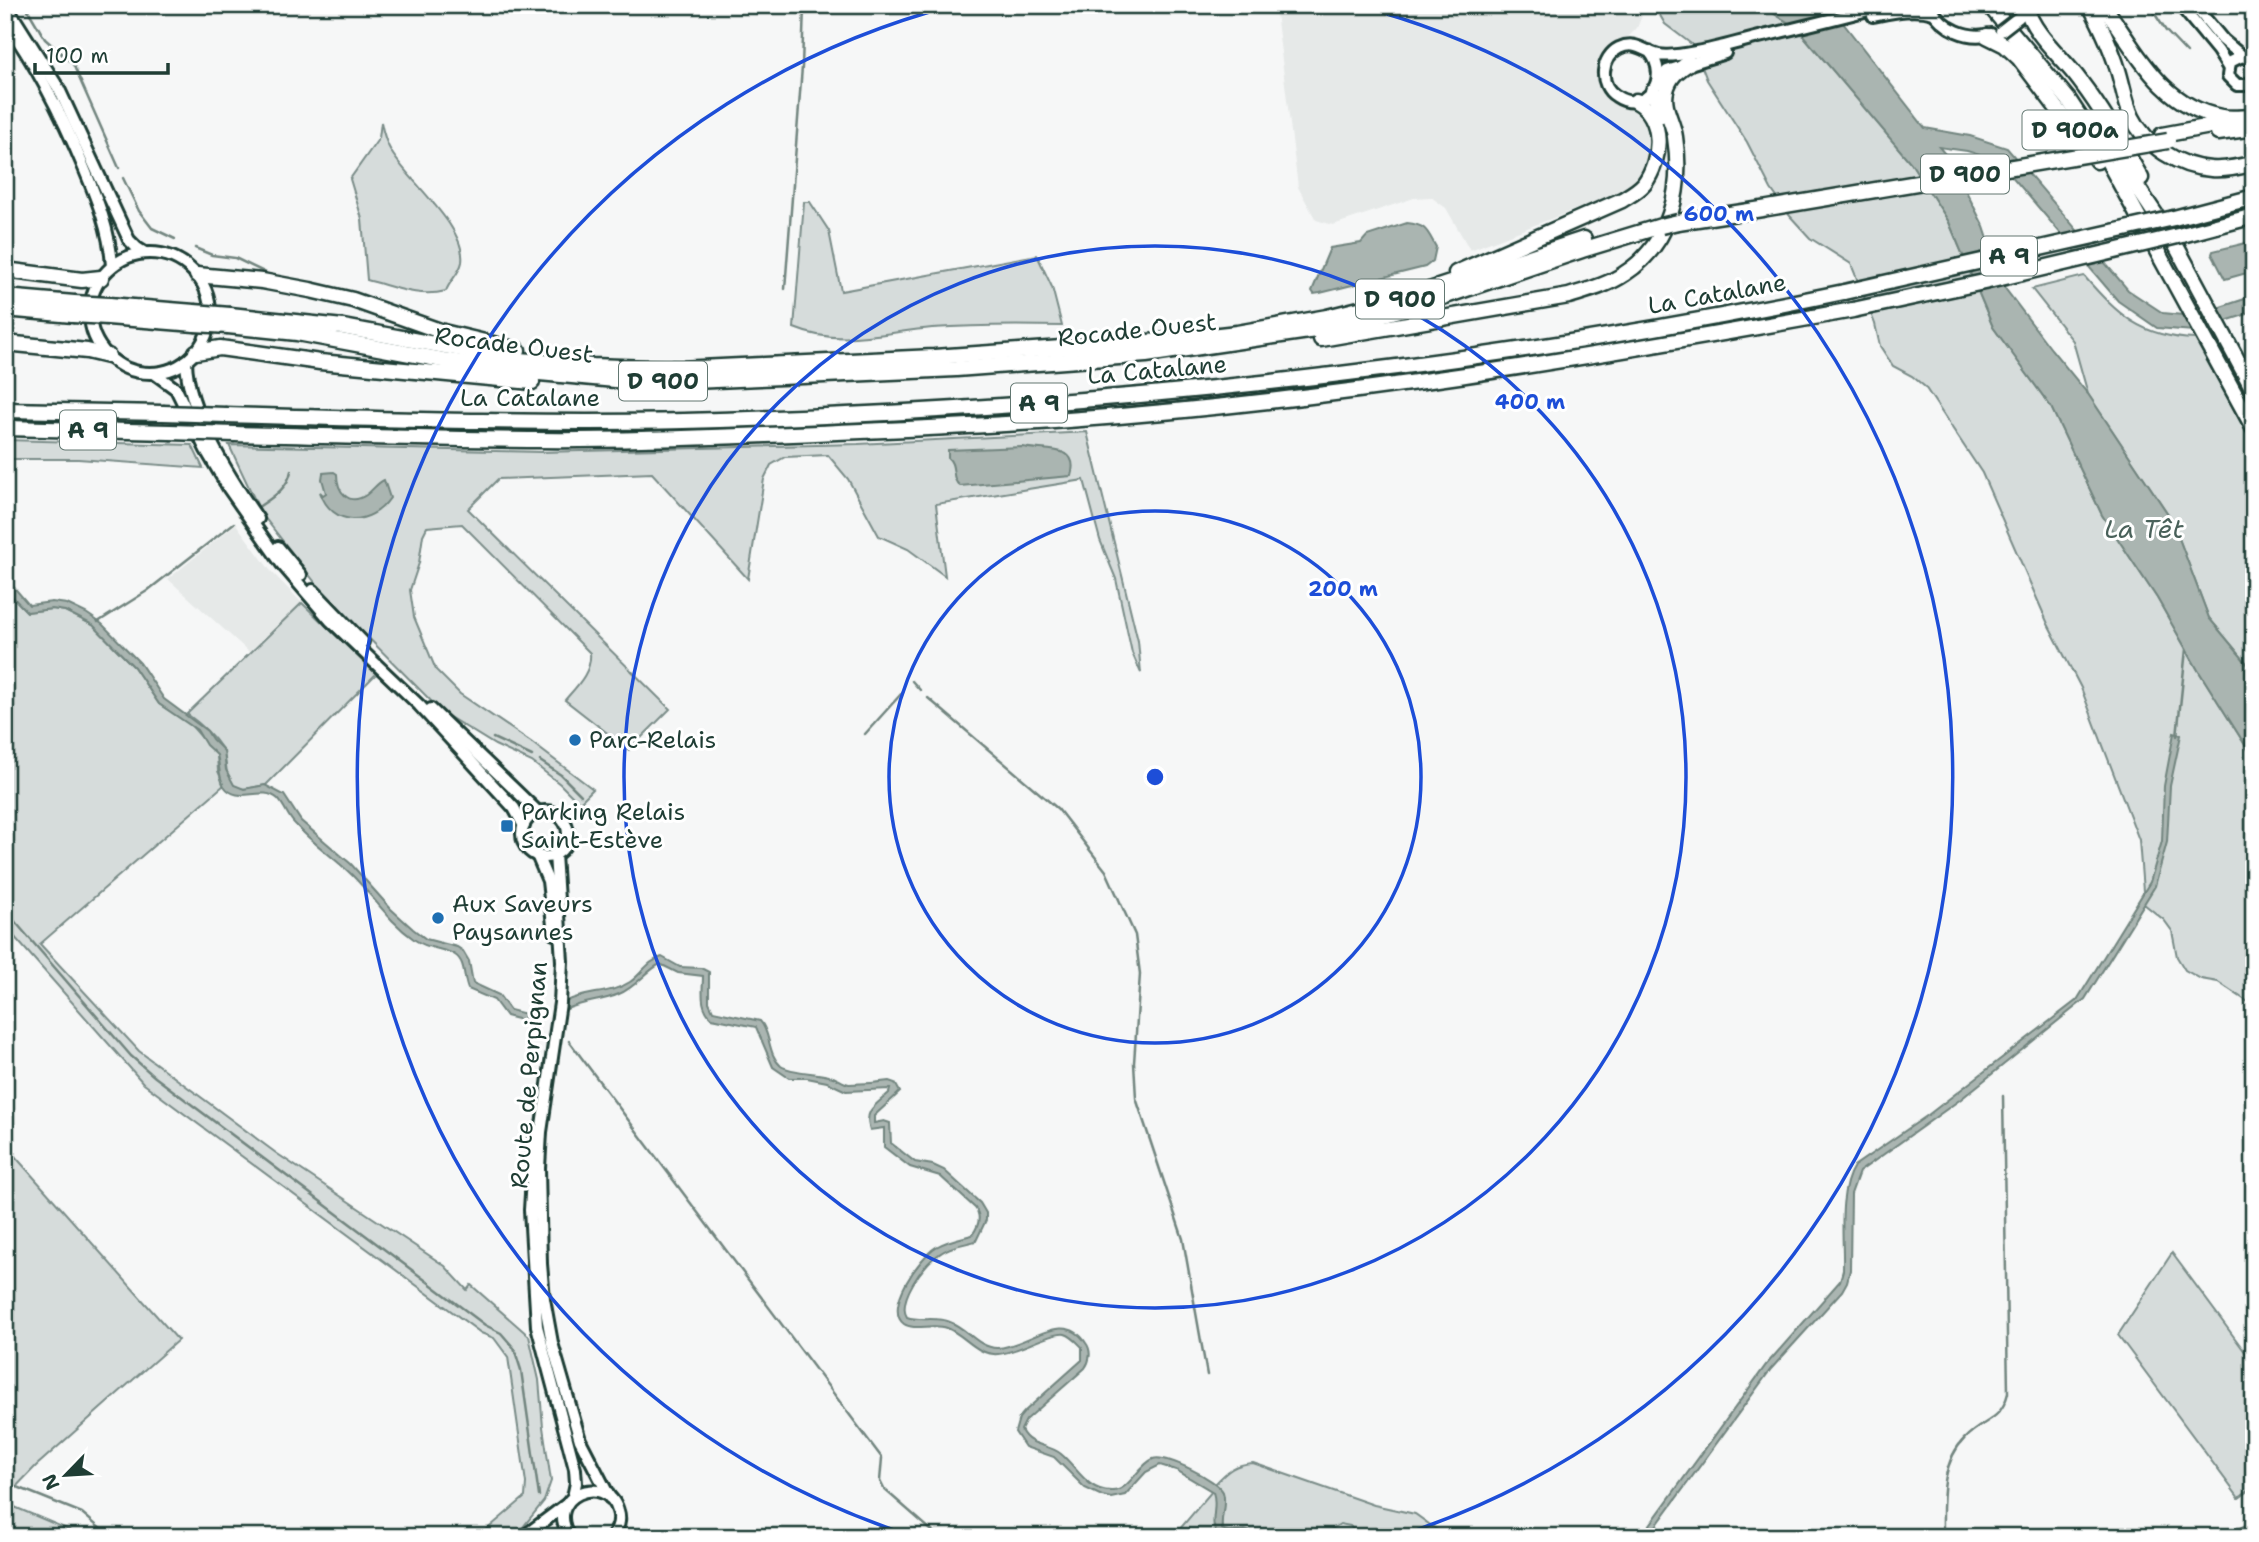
<svg xmlns="http://www.w3.org/2000/svg" width="2259" height="1542" viewBox="0 0 2259 1542" font-family="'Shantell Sans',sans-serif">
	<style>
		.built { fill: #e6e9e8 }
		.green { fill: #d6dcdb; stroke: #7a8c88; stroke-width: 2 }
		.water { fill: #aab5b1; stroke: #72857f; stroke-width: 2 }
		.lines { fill: none; stroke-linecap: round; stroke-linejoin: round }
		.stream { stroke: #72857f; stroke-width: 2.5 }
		.secondary-casing { stroke: #1f3d34; stroke-width: 16 }
		.highway-casing { stroke: #1f3d34; stroke-width: 19 }
		.secondary { stroke: #fff; stroke-width: 10 }
		.highway { stroke: #fff; stroke-width: 14 }
		.secondary-bridge-casing { stroke: #1f3d34; stroke-width: 16; stroke-linecap: butt }
		.highway-bridge-casing { stroke: #1f3d34; stroke-width: 19; stroke-linecap: butt }
		.secondary-bridge { stroke: #fff; stroke-width: 10 }
		.highway-bridge { stroke: #fff; stroke-width: 14 }
		.ring { fill: none; stroke: #1d4ed8; stroke-width: 3.5 }
		.poi-dot { fill: #1f6fb2; stroke: #fff; stroke-width: 2.5 }
		.labels { text-anchor: middle; dominant-baseline: central; stroke-width: 6; stroke-linejoin: round; paint-order: stroke }
		.shield { fill: #fff; stroke: #627771; stroke-width: 2 }
		.shield-label { font-size: 23px; font-weight: bold; fill: #1f3d34 }
		.street-label { font-size: 24px; fill: #1f3d34; stroke: #fff }
		.poi-label { font-size: 24px; fill: #1f3d34; stroke: #fff; text-anchor: start }
		.water-label { font-size: 26px; font-style: italic; fill: #49615a; stroke: #fff }
		.centre { fill: #1d4ed8; stroke: #fff; stroke-width: 3.5 }
		.ring-label { font-size: 21px; text-anchor: middle; font-weight: bold; fill: #1d4ed8; stroke: #fff; stroke-width: 6; stroke-linejoin: round; paint-order: stroke }
	</style>
	<rect width="100%" height="100%" fill="#f6f7f7"/>
	<filter id="ink" filterUnits="userSpaceOnUse"><feTurbulence type="fractalNoise" baseFrequency=".0143" numOctaves="2"/><feDisplacementMap in="SourceGraphic" scale="14" xChannelSelector="R" yChannelSelector="G"/><feConvolveMatrix kernelMatrix="1 2 1 2 8 2 1 2 1" color-interpolation-filters="sRGB"/></filter>
	<g filter="url(#ink)">
		<!-- built -->
		<g class="built">
			<path d="M 1275,5 L 1642,5 L 1643,13 L 1637,28 L 1627,38 L 1616,41 L 1606,48 L 1595,65 L 1601,91 L 1618,105 L 1644,111 L 1651,124 L 1651,146 L 1644,171 L 1629,189 L 1470,250 L 1446,208 L 1431,197 L 1414,198 L 1333,225 L 1316,220 L 1298,187 Z"/>
			<path d="M 236,524 L 270,570 L 302,603 L 249,652 L 168,579 Z"/>
		</g>
		<!-- green -->
		<g class="green">
			<path d="M 1654,5 L 1760,5 L 1797,28 L 1911,163 L 1949,222 L 1993,327 L 2051,407 L 2102,515 L 2157,598 L 2198,670 L 2254,759 L 2254,1006 L 2218,982 L 2201,979 L 2185,970 L 2177,957 L 2172,931 L 2164,920 L 2144,904 L 2139,840 L 2081,688 L 2048,624 L 1982,473 L 1925,387 L 1912,376 L 1893,366 L 1880,346 L 1875,324 L 1851,264 L 1810,238 L 1790,216 L 1771,189 L 1747,142 L 1707,80 L 1694,46 L 1665,24 Z"/>
			<path d="M 381,122 C 383,133 386,143 392,153 C 409,181 467,228 462,262 C 460,273 450,280 446,291 C 418,298 395,287 367,280 L 362,219 L 350,179 L 379,138 Z"/>
			<path d="M 804,202 L 810,202 L 829,231 L 841,291 L 1037,255 L 1052,287 L 1062,326 C 1019,325 975,325 932,328 C 885,332 839,347 794,328 Z"/>
			<path d="M 2084,276 C 2118,315 2141,337 2195,339 L 2254,446 L 2254,672 L 2209,618 L 2172,520 L 2088,394 L 2073,341 L 2032,289 Z"/>
			<path d="M 1087,432 L 1138,641 L 1141,673 L 1132,653 L 1116,579 L 1100,540 L 1084,480 L 936,504 L 945,576 L 908,549 L 879,536 L 848,479 L 828,455 L 785,457 L 771,465 L 764,479 L 748,579 L 652,473 L 498,479 L 468,509 L 670,709 L 629,750 L 565,700 C 576,687 592,672 590,653 L 462,524 L 427,527 L 423,535 L 419,563 L 410,590 L 414,617 L 436,670 L 460,694 L 531,742 L 593,789 L 579,803 L 560,784 L 532,762 L 495,745 L 443,713 L 321,590 L 261,513 L 229,445 L 541,452 L 858,444 Z"/>
			<path d="M 5,440 L 192,445 L 203,468 L 78,459 L 5,459 Z"/>
			<path d="M 5,589 L 27,612 L 52,609 L 65,611 L 93,625 L 134,667 L 159,704 L 189,723 L 217,755 L 218,771 L 224,785 L 40,944 L 139,1051 L 276,1153 L 445,1266 L 467,1290 L 471,1285 L 529,1336 L 539,1380 L 543,1427 L 551,1481 L 544,1501 L 515,1537 L 478,1537 L 525,1497 L 526,1483 L 508,1357 L 494,1338 L 481,1333 L 144,1084 L 5,926 Z"/>
			<path d="M 302,603 L 376,674 L 266,785 C 257,786 246,791 238,788 C 222,781 229,761 222,749 C 213,735 201,724 187,714 Z"/>
			<path d="M 5,1145 L 178,1340 L 36,1466 L 9,1494 L 5,1492 Z"/>
			<path d="M 2172,1253 L 2254,1364 L 2254,1487 L 2239,1498 L 2118,1335 Z"/>
			<path d="M 1253,1463 L 1374,1505 L 1415,1514 L 1447,1537 L 1360,1537 L 1350,1526 L 1340,1524 L 1319,1537 L 1265,1537 L 1245,1530 L 1225,1532 L 1222,1529 C 1219,1513 1230,1497 1215,1484 C 1227,1471 1235,1464 1253,1463 Z"/>
			<path d="M 1212,1491 C 1220,1501 1213,1520 1215,1533 L 1219,1537 L 1173,1537 Z"/>
			<path d="M 5,1503 L 69,1530 L 79,1537 L 5,1537 Z"/>
		</g>
		<!-- water -->
		<g class="water">
			<path d="M 1760,5 L 1829,5 L 1925,128 L 1970,136 L 2007,148 L 2128,290 L 2163,313 L 2193,316 L 2254,296 L 2254,312 L 2194,331 L 2157,328 L 2118,301 L 1999,161 L 1967,151 L 1939,147 L 1951,161 L 1984,227 L 2004,287 L 2051,349 L 2088,394 L 2172,520 L 2209,618 L 2254,672 L 2254,759 L 2198,670 L 2157,598 L 2102,515 L 2051,407 L 1993,327 L 1949,222 L 1911,163 L 1797,28 Z"/>
			<path d="M 1407,223 C 1427,225 1427,231 1436,247 L 1433,261 L 1425,267 L 1320,293 L 1314,294 L 1312,291 L 1330,248 L 1361,243 L 1367,236 Z"/>
			<path d="M 2254,241 L 2254,271 L 2225,279 L 2212,254 L 2213,251 Z"/>
			<path d="M 1023,447 C 1043,452 1081,443 1071,476 L 960,486 C 950,479 957,465 948,458 L 948,450 Z"/>
			<path d="M 334,472 L 337,474 C 337,491 348,507 366,495 C 373,490 377,483 384,480 L 390,498 C 370,527 332,527 320,492 L 323,495 L 326,493 L 322,479 L 323,473 Z"/>
			<path d="M 5,581 L 12,585 L 29,605 L 52,602 L 67,604 L 86,613 L 102,624 L 140,663 L 164,699 L 207,731 L 212,739 L 224,751 L 226,770 L 234,785 L 244,789 L 265,785 L 284,795 L 301,821 L 351,864 L 391,909 L 413,929 L 426,939 L 457,947 L 463,951 L 469,961 L 473,983 L 499,995 L 510,1010 L 526,1014 L 525,1021 L 506,1016 L 494,1000 L 468,989 C 463,978 466,962 455,955 C 445,948 429,950 415,940 C 388,921 374,897 352,875 C 334,857 313,844 296,825 C 288,818 285,806 278,799 C 261,784 238,806 224,786 C 218,776 220,765 217,755 L 206,745 L 197,730 L 159,704 L 134,667 L 93,625 L 65,611 L 52,609 L 27,612 L 5,589 Z"/>
			<path d="M 2174,733 L 2181,735 L 2170,786 L 2167,842 L 2155,886 L 2085,999 L 1961,1099 L 1859,1172 L 1851,1194 L 1850,1270 L 1847,1282 L 1842,1291 L 1771,1369 L 1648,1537 L 1641,1537 L 1766,1365 L 1840,1281 L 1843,1270 C 1844,1239 1837,1193 1854,1166 L 1928,1115 L 2077,1000 L 2150,882 L 2162,841 L 2164,786 Z"/>
			<path d="M 662,957 L 680,967 L 701,968 L 709,972 L 709,1002 L 713,1011 L 760,1021 C 771,1032 767,1054 781,1066 C 789,1072 817,1073 829,1076 C 837,1077 842,1083 849,1084 C 862,1084 876,1083 889,1081 L 895,1083 L 900,1092 L 874,1116 L 874,1123 L 884,1121 L 890,1123 L 891,1143 L 915,1162 L 933,1165 L 944,1170 L 980,1203 L 986,1213 L 986,1220 L 976,1241 C 963,1244 948,1247 938,1255 C 923,1264 897,1301 907,1317 C 920,1322 937,1316 950,1322 C 967,1328 978,1348 997,1348 C 1027,1347 1064,1308 1086,1343 C 1092,1351 1090,1361 1085,1368 L 1026,1420 L 1021,1430 C 1030,1448 1048,1443 1061,1454 C 1077,1467 1087,1491 1111,1491 C 1129,1492 1137,1466 1153,1459 C 1165,1454 1218,1480 1223,1492 C 1227,1504 1220,1517 1222,1529 C 1235,1536 1247,1527 1265,1537 L 1219,1537 C 1207,1523 1219,1508 1213,1492 L 1176,1470 L 1160,1465 L 1146,1472 L 1125,1495 L 1111,1498 L 1102,1496 L 1085,1488 L 1054,1457 L 1025,1447 L 1015,1432 L 1019,1418 L 1025,1411 L 1082,1360 L 1082,1347 C 1077,1342 1072,1336 1065,1334 C 1050,1332 1017,1353 998,1354 C 977,1356 965,1335 947,1328 C 934,1323 914,1331 904,1324 C 883,1308 920,1257 936,1247 C 946,1241 960,1238 972,1235 C 978,1227 982,1217 975,1208 L 940,1176 L 910,1167 L 884,1147 L 884,1128 L 870,1130 C 863,1110 876,1105 889,1093 L 890,1089 L 846,1091 L 827,1082 L 807,1078 L 789,1078 L 773,1067 L 756,1027 L 712,1018 C 699,1007 703,991 703,976 L 678,973 L 660,964 C 645,972 636,987 619,994 C 601,1002 582,1001 565,1010 L 565,1002 C 585,991 610,995 630,982 C 642,974 647,961 662,957 Z"/>
		</g>
		<g class="lines">
			<!-- stream -->
			<g class="stream">
				<path d="M 25,5 L 45,39 L 73,64 L 119,168"/>
				<path d="M 2149,5 L 2166,31 L 2187,53"/>
				<path d="M 123,178 L 139,211 L 152,228 L 175,239"/>
				<path d="M 195,248 L 212,255 L 235,258 L 266,273"/>
				<path d="M 785,289 L 802,67 L 804,5"/>
				<path d="M 257,508 C 271,498 288,489 291,471"/>
				<path d="M 98,622 L 147,591 L 234,523"/>
				<path d="M 912,681 L 920,690"/>
				<path d="M 928,698 L 1058,809 L 1106,871 L 1135,935 L 1140,974 L 1134,1063 L 1136,1098 L 1183,1239 L 1207,1375"/>
				<path d="M 865,734 L 902,693"/>
				<path d="M 2177,736 L 2186,649"/>
				<path d="M 493,738 L 532,756"/>
				<path d="M 540,761 L 561,775 L 581,795"/>
				<path d="M 5,910 L 131,1056 L 155,1077 L 485,1325 L 501,1333 L 514,1348 L 521,1370 L 539,1496"/>
				<path d="M 569,1041 L 882,1458 L 880,1481 L 884,1489 L 939,1537"/>
				<path d="M 5,1482 L 82,1513 L 110,1537"/>
				<path d="M 1943,1536 C 1943,1502 1940,1463 1965,1438 C 1983,1419 2001,1422 2008,1393 L 2003,1096"/>
				<path d="M 2222,1537 L 2254,1521"/>
			</g>
			<defs>
				<g id="secondary">
					<path d="M 6,5 L 59,89 L 129,240 L 137,248 L 145,253"/>
					<path d="M 2180,5 L 2218,51 L 2228,67"/>
					<path d="M 2194,5 L 2223,40 L 2242,56 L 2254,61"/>
					<path d="M 1931,8 C 1943,29 1967,40 1991,34"/>
					<path d="M 1873,16 C 1893,12 1914,7 1934,13"/>
					<path d="M 5,21 C 38,67 62,115 84,168 C 97,199 110,231 112,266"/>
					<path d="M 1649,51 C 1672,78 1646,116 1616,96 C 1598,85 1601,57 1619,48 C 1636,40 1644,52 1659,55 C 1670,57 1686,54 1696,52 C 1717,49 1738,42 1759,37 C 1802,27 1845,16 1888,5"/>
					<path d="M 2242,56 L 2230,62 L 2228,76 L 2237,85 L 2246,85 L 2254,80"/>
					<path d="M 1658,83 L 1667,71 L 1725,53"/>
					<circle cx="150" cy="313" r="60"/>
					<path d="M 186,361 C 187,411 230,478 258,519"/>
					<path d="M 154,373 L 176,389 L 206,450 L 229,489 L 281,563 L 331,621 L 419,705 L 514,808 L 524,826"/>
					<path d="M 278,547 L 301,575"/>
					<path d="M 313,590 L 363,642"/>
					<path d="M 431,709 L 538,812"/>
					<circle cx="545" cy="834" r="23"/>
					<path d="M 555,854 L 562,961 L 560,1003 L 541,1132 L 539,1168 L 541,1264 L 544,1299 L 552,1343 L 580,1440 L 610,1498"/>
					<path d="M 537,855 L 548,881 L 554,934"/>
					<path d="M 535,1130 L 530,1210 L 537,1326 L 575,1469 L 576,1483 L 573,1497"/>
					<path d="M 523,1537 L 567,1504"/>
					<path d="M 570,1537 C 542,1497 606,1470 618,1511 C 621,1520 618,1529 612,1537"/>
				</g>
				<g id="highway">
					<path d="M 1989,5 L 2068,99 L 2103,152 L 2254,429"/>
					<path d="M 2090,5 C 2101,26 2111,47 2118,70 C 2123,86 2125,102 2132,117 C 2146,146 2179,167 2211,169 C 2225,170 2240,167 2254,163"/>
					<path d="M 2103,5 C 2136,50 2161,106 2221,117 C 2232,119 2243,117 2254,117"/>
					<path d="M 2026,7 C 2034,36 2063,57 2080,81 C 2103,111 2122,145 2141,178"/>
					<path d="M 1987,36 L 2005,45 L 2019,58 L 2097,161"/>
					<path d="M 1653,91 L 1661,115"/>
					<path d="M 2218,133 L 2254,128"/>
					<path d="M 2162,135 L 2232,122"/>
					<path d="M 2107,142 L 2174,242 L 2254,391"/>
					<path d="M 2174,218 L 2254,197"/>
					<path d="M 1678,222 L 1762,209"/>
					<path d="M 2182,235 L 2254,216"/>
					<path d="M 5,270 L 82,280 L 101,278"/>
					<path d="M 1456,273 L 1622,200 C 1630,195 1638,191 1644,184 C 1662,160 1665,117 1636,101"/>
					<path d="M 197,275 L 262,281 L 310,290 L 353,300 L 443,332 L 518,350"/>
					<path d="M 5,297 L 74,303"/>
					<path d="M 109,305 L 194,312"/>
					<path d="M 5,309 L 73,315"/>
					<path d="M 230,315 L 343,327 L 520,360 L 592,366 L 679,369 L 934,357 L 1175,340 L 1237,333 L 1327,317 L 1411,296 L 1584,239"/>
					<path d="M 108,317 L 195,324"/>
					<path d="M 228,326 L 297,333 L 443,360 L 507,370 L 626,381 L 693,381 L 956,369 L 1146,355 L 1336,327 L 1422,304 L 1582,250 L 1661,226"/>
					<path d="M 1321,339 L 1569,296 C 1588,290 1608,285 1624,274 C 1671,244 1683,189 1675,137 C 1673,121 1662,108 1666,91 C 1669,77 1678,70 1689,63"/>
					<path d="M 5,343 L 87,351 L 108,356"/>
					<path d="M 196,352 L 220,348 L 320,362 L 532,382"/>
					<path d="M 5,410 L 163,413"/>
					<path d="M 226,415 C 379,419 531,424 684,421 C 1073,411 1463,371 1844,292"/>
					<path d="M 5,428 L 170,432"/>
					<path d="M 235,434 C 336,436 437,439 537,440 C 614,441 690,438 766,435 C 867,431 968,427 1068,420 C 1332,401 1593,357 1853,310"/>
				</g>
			</defs>
			<!-- secondary casing -->
			<use href="#secondary" class="secondary-casing"/>
			<!-- highway casing -->
			<use href="#highway" class="highway-casing"/>
			<!-- secondary -->
			<use href="#secondary" class="secondary"/>
			<!-- highway -->
			<use href="#highway" class="highway"/>
			<defs>
				<path id="secondary-bridge" d="M 2001,31 L 2019,17"/>
				<g id="highway-bridge">
					<path d="M 1762,209 L 2168,141"/>
					<path d="M 1661,226 L 1678,222"/>
					<path d="M 1844,292 L 2174,218"/>
					<path d="M 74,303 L 109,305"/>
					<path d="M 1853,310 L 1984,282 L 2182,235"/>
					<path d="M 194,312 L 230,315"/>
					<path d="M 73,315 L 108,317"/>
					<path d="M 195,324 L 228,326"/>
					<path d="M 163,413 L 226,415"/>
					<path d="M 170,432 L 235,434"/>
				</g>
			</defs>
			<!-- secondary-bridge casing -->
			<use href="#secondary-bridge" class="secondary-bridge-casing"/>
			<!-- highway-bridge casing -->
			<use href="#highway-bridge" class="highway-bridge-casing"/>
			<!-- secondary-bridge -->
			<use href="#secondary-bridge" class="secondary-bridge"/>
			<!-- highway-bridge -->
			<use href="#highway-bridge" class="highway-bridge"/>
		</g>
	</g>
	<!-- distance rings -->
	<g class="ring">
		<circle cx="1155" cy="777" r="266"/>
		<circle cx="1155" cy="777" r="531"/>
		<path d="M909 1535A797 797 0 0 1 955 5M1355 5A797 797 0 0 1 1401 1535"/>
	</g>
	<!-- markers -->
	<g class="poi-dot">
		<circle cx="575" cy="740" r="7"/>
		<rect x="500" y="819" width="14" height="14" rx="3.5"/>
		<circle cx="438" cy="918" r="7"/>
	</g>
	<g class="labels">
		<!-- shield labels -->
		<g class="shield">
			<rect x="2022.5" y="110.5" width="105" height="39" rx="5"/>
			<rect x="1921" y="154.5" width="88" height="39" rx="5"/>
			<rect x="1981" y="236.5" width="56" height="39" rx="5"/>
			<rect x="1356" y="279.5" width="88" height="39" rx="5"/>
			<rect x="619" y="361.5" width="88" height="39" rx="5"/>
			<rect x="1011" y="383.5" width="56" height="39" rx="5"/>
			<rect x="60" y="410.5" width="56" height="39" rx="5"/>
		</g>
		<g class="shield-label">
			<text x="2075" y="130">D 900a</text>
			<text x="1965" y="174">D 900</text>
			<text x="2009" y="256">A 9</text>
			<text x="1400" y="299">D 900</text>
			<text x="663" y="381">D 900</text>
			<text x="1039" y="403">A 9</text>
			<text x="88" y="430">A 9</text>
		</g>
		<!-- street labels -->
		<g class="street-label">
			<text transform="translate(1717 294) rotate(-10)">La Catalane</text>
			<text transform="translate(1137 330) rotate(-6)">Rocade Ouest</text>
			<text transform="translate(514 345) rotate(7)">Rocade Ouest</text>
			<text transform="translate(1157 370) rotate(-5)">La Catalane</text>
			<text x="530" y="398">La Catalane</text>
			<text transform="translate(529 1075) rotate(-85)">Route de Perpignan</text>
		</g>
		<!-- poi labels -->
		<g class="poi-label">
			<text x="589" y="740">Parc-Relais</text>
			<text x="521" y="812">Parking Relais<tspan x="521" dy="28">Saint-Estève</tspan></text>
			<text x="452" y="904">Aux Saveurs<tspan x="452" dy="28">Paysannes</tspan></text>
		</g>
		<!-- water labels -->
		<g class="water-label">
			<text x="2144" y="528">La Têt</text>
		</g>
	</g>
	<circle cx="1155" cy="777" r="10" class="centre"/>
	<g class="ring-label">
		<text x="1719" y="221">600 m</text>
		<text x="1530" y="409">400 m</text>
		<text x="1343" y="596">200 m</text>
	</g>
	<!-- margin -->
	<rect width="2259" height="1542" fill="none" stroke="#fff" stroke-width="28"/>
	<rect x="14" y="14" width="2231" height="1514" fill="none" stroke="#1f3d34" stroke-width="2.5" filter="url(#ink)"/>
	<!-- north arrow -->
	<g transform="translate(66 1475) rotate(245)" stroke="#ffffff" stroke-width="5" paint-order="stroke">
	<path d="M0-5L12 26L0 18L-12 26Z" fill="#1f3d34"/>
	<text y="-10" font-size="19" font-weight="bold" text-anchor="middle" fill="#1f3d34">N</text>
	</g>
	<!-- scale -->
	<path d="M35 63v10h133v-10" fill="none" stroke="#1f3d34" stroke-width="3.5"/>
	<text x="46" y="63" font-size="21" fill="#1f3d34" stroke="#ffffff" stroke-width="5" paint-order="stroke">100 m</text>
</svg>
